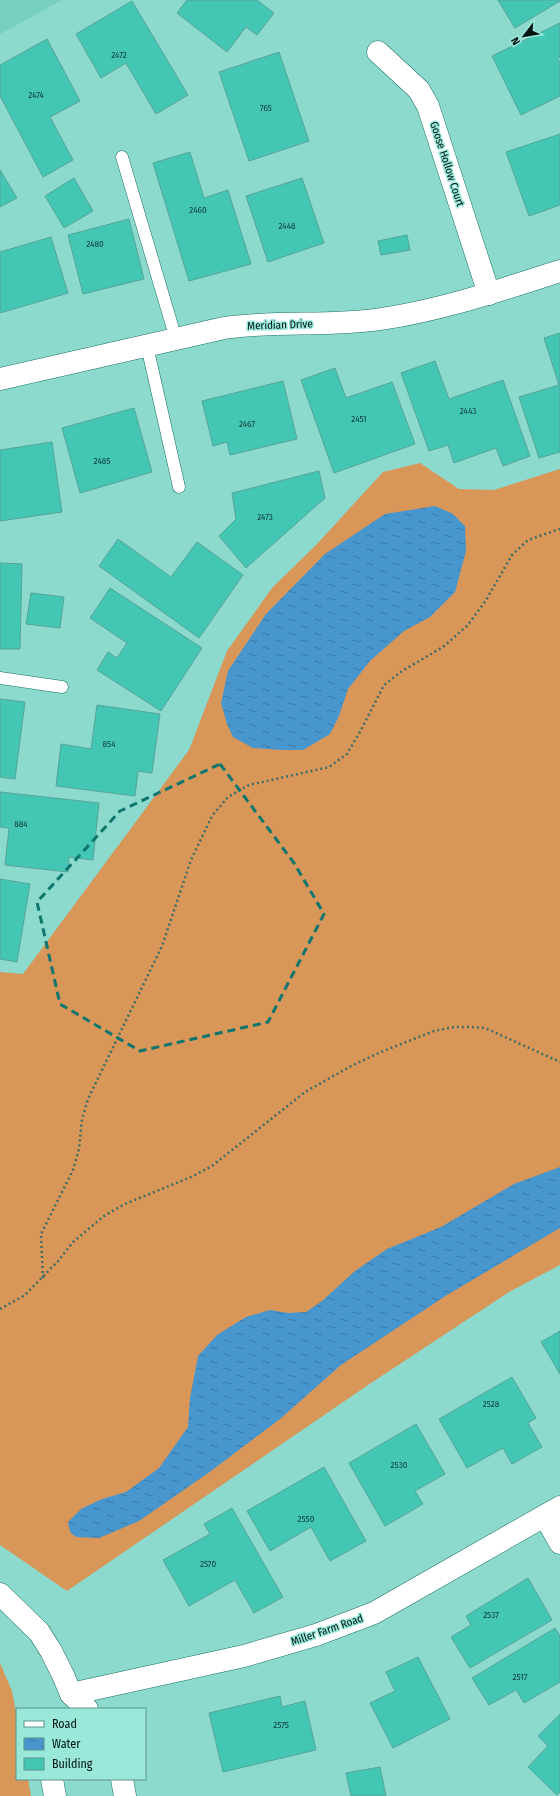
<svg xmlns="http://www.w3.org/2000/svg" width="560" height="1796" viewBox="0 0 560 1796" font-family="'Fira Sans Condensed',sans-serif">
	<style>
		.built { fill: #76cfc1 }
		.grass { fill: #d89659 }
		.water { fill: url(#water-ripples) }
		.building { fill: #44c6b5; stroke: #56a498 }
		.lines { fill: none; stroke-linecap: round; stroke-linejoin: round }
		.lane-casing { stroke: #1a6f65; stroke-width: 13 }
		.street-casing { stroke: #1a6f65; stroke-width: 23 }
		.secondary-casing { stroke: #1a6f65; stroke-width: 23 }
		.path { stroke: #3f6d65; stroke-width: 2.5; stroke-dasharray: 2 3; stroke-linecap: butt }
		.lane { stroke: #fff; stroke-width: 12 }
		.street { stroke: #fff; stroke-width: 22 }
		.secondary { stroke: #fff; stroke-width: 22 }
		.marked { fill: none; stroke: #0f766e; stroke-width: 3; stroke-dasharray: 8 5; stroke-linejoin: round }
		.labels { text-anchor: middle; dominant-baseline: central; stroke-width: 3; stroke-linejoin: round; paint-order: stroke }
		.number-label { font-size: 9px; fill: #114039 }
		.street-label { font-size: 11px; fill: #001410; stroke: #99e8da }
	</style>
	<defs>
		<pattern id="water-ripples" width="26" height="14" patternUnits="userSpaceOnUse"><rect width="26" height="14" fill="#4796ce"/><path d="M2 4q2-2 4 0t4 0M15 11q2-2 4 0t4 0" fill="none" stroke="#3979a6"/></pattern>
	</defs>
	<rect width="100%" height="100%" fill="#8cdacd"/>
	<!-- built -->
	<path class="built" d="M 0,0 L 62,0 L 0,34 Z"/>
	<!-- grass -->
	<g class="grass">
		<path d="M 420,463 L 459,489 L 494,490 L 560,469 L 560,1265 L 509,1292 L 371,1383 L 67,1591 L 0,1545 L 0,972 L 23,974 L 189,750 L 227,651 L 272,588 L 317,544 L 383,472 Z"/>
		<path d="M 0,1663 L 12,1691 L 17,1718 L 17,1779 L 28,1779 L 31,1796 L 0,1796 Z"/>
	</g>
	<!-- water -->
	<g class="water">
		<path d="M 435,506 L 453,514 L 465,526 L 466,551 L 455,592 L 430,617 L 404,631 L 370,661 L 348,689 L 339,716 L 330,734 L 303,750 L 281,750 L 253,748 L 233,737 L 227,724 L 221,703 L 228,671 L 266,614 L 325,554 L 385,514 Z"/>
		<path d="M 560,1167 L 560,1228 L 447,1295 L 341,1365 L 280,1419 L 211,1471 L 139,1521 L 99,1538 L 76,1537 L 70,1532 L 68,1522 L 81,1509 L 102,1499 L 126,1492 L 159,1468 L 188,1427 L 190,1398 L 198,1356 L 217,1335 L 246,1317 L 270,1310 L 288,1313 L 306,1312 L 322,1301 L 355,1271 L 387,1249 L 441,1227 L 514,1184 Z"/>
	</g>
	<!-- building -->
	<g class="building">
		<path d="M 187,0 L 257,0 L 274,13 L 257,35 L 246,27 L 227,52 L 177,13 Z"/>
		<path d="M 498,0 L 560,0 L 560,1 L 515,28 Z"/>
		<path d="M 132,1 L 188,95 L 156,114 L 126,63 L 101,78 L 76,34 Z"/>
		<path d="M 560,23 L 560,57 L 558,58 L 560,63 L 560,96 L 521,115 L 492,56 Z"/>
		<path d="M 47,39 L 80,101 L 50,117 L 73,160 L 43,177 L 0,96 L 0,65 Z"/>
		<path d="M 279,52 L 309,141 L 249,161 L 219,72 Z"/>
		<path d="M 560,134 L 560,205 L 529,216 L 506,152 Z"/>
		<path d="M 190,152 L 204,198 L 228,190 L 251,264 L 189,281 L 153,163 Z"/>
		<path d="M 0,170 L 17,198 L 0,207 Z"/>
		<path d="M 74,178 L 93,211 L 64,228 L 45,196 Z"/>
		<path d="M 302,178 L 324,243 L 268,262 L 246,196 Z"/>
		<path d="M 129,219 L 144,279 L 83,294 L 68,235 Z"/>
		<path d="M 407,235 L 410,250 L 381,255 L 378,241 Z"/>
		<path d="M 51,237 L 68,293 L 0,313 L 0,252 Z"/>
		<path d="M 560,333 L 560,452 L 539,458 L 519,397 L 559,385 L 544,338 Z"/>
		<path d="M 435,361 L 449,399 L 503,380 L 530,456 L 503,466 L 496,448 L 454,463 L 448,445 L 429,451 L 401,373 Z"/>
		<path d="M 335,368 L 346,398 L 392,382 L 415,444 L 334,473 L 301,380 Z"/>
		<path d="M 283,381 L 297,439 L 230,455 L 227,442 L 213,446 L 202,401 Z"/>
		<path d="M 134,408 L 152,472 L 80,493 L 62,428 Z"/>
		<path d="M 52,442 L 62,512 L 0,521 L 0,450 Z"/>
		<path d="M 319,471 L 325,498 L 246,568 L 219,536 L 236,519 L 232,493 Z"/>
		<path d="M 118,539 L 171,577 L 197,542 L 243,575 L 199,638 L 99,566 Z"/>
		<path d="M 0,563 L 22,564 L 20,649 L 0,649 Z"/>
		<path d="M 110,588 L 202,648 L 161,711 L 97,670 L 108,652 L 117,658 L 127,643 L 90,618 Z"/>
		<path d="M 31,593 L 64,597 L 60,628 L 26,624 Z"/>
		<path d="M 0,699 L 25,702 L 15,779 L 0,777 Z"/>
		<path d="M 97,705 L 160,714 L 152,773 L 138,771 L 135,796 L 56,786 L 61,744 L 91,749 Z"/>
		<path d="M 0,792 L 99,803 L 93,860 L 69,857 L 68,872 L 5,865 L 9,828 L 0,827 Z"/>
		<path d="M 0,879 L 30,884 L 17,962 L 0,959 Z"/>
		<path d="M 560,1331 L 560,1374 L 541,1342 Z"/>
		<path d="M 512,1377 L 536,1418 L 528,1423 L 542,1447 L 512,1464 L 503,1448 L 467,1468 L 439,1419 Z"/>
		<path d="M 416,1424 L 445,1474 L 415,1491 L 423,1504 L 385,1526 L 349,1463 Z"/>
		<path d="M 324,1467 L 366,1541 L 330,1561 L 311,1527 L 270,1551 L 247,1511 Z"/>
		<path d="M 232,1508 L 283,1597 L 254,1613 L 235,1580 L 189,1606 L 163,1560 L 210,1534 L 204,1524 Z"/>
		<path d="M 528,1578 L 552,1620 L 470,1668 L 451,1637 L 471,1625 L 466,1616 Z"/>
		<path d="M 555,1628 L 560,1636 L 560,1682 L 524,1703 L 516,1690 L 489,1705 L 472,1678 Z"/>
		<path d="M 418,1657 L 450,1719 L 393,1748 L 370,1703 L 395,1691 L 386,1672 Z"/>
		<path d="M 280,1696 L 282,1707 L 305,1701 L 316,1750 L 223,1772 L 209,1713 Z"/>
		<path d="M 560,1714 L 560,1792 L 557,1795 L 528,1767 L 548,1746 L 538,1736 Z"/>
		<path d="M 380,1767 L 386,1796 L 351,1796 L 346,1773 Z"/>
	</g>
	<g class="lines">
		<defs>
			<g id="lane">
				<path d="M 122,157 L 176,339"/>
				<path d="M 147,346 L 179,487"/>
				<path d="M 0,678 L 62,687"/>
			</g>
			<g id="street">
				<path d="M 378,52 L 419,90 L 428,106 L 489,294"/>
				<path d="M 0,379 L 224,328 C 276,320 329,327 381,319 C 442,310 501,290 560,271"/>
				<path d="M 545,1516 L 560,1543"/>
				<path d="M 71,1694 L 244,1656 L 316,1635 L 374,1613 L 560,1507"/>
			</g>
			<g id="secondary">
				<path d="M 0,1594 L 39,1632 L 51,1651 L 63,1675 L 71,1694 L 87,1709"/>
				<path d="M 52,1779 L 55,1796"/>
				<path d="M 122,1779 L 125,1796"/>
			</g>
		</defs>
		<!-- lane casing -->
		<use href="#lane" class="lane-casing"/>
		<!-- street casing -->
		<use href="#street" class="street-casing"/>
		<!-- secondary casing -->
		<use href="#secondary" class="secondary-casing"/>
		<!-- path -->
		<g class="path">
			<path d="M 43,1278 L 41,1234 L 73,1170 L 79,1149 L 82,1119 L 88,1099 L 162,946 L 191,860 L 212,816 L 228,797 L 249,785 L 329,767 L 347,754 L 361,730 L 384,685 L 402,671 L 443,647 L 468,625 L 486,600 L 512,555 L 528,540 L 560,529"/>
			<path d="M 0,1309 L 25,1295 L 59,1260 L 73,1242 L 104,1216 L 125,1204 L 191,1177 L 212,1166 L 305,1092 L 353,1065 L 381,1052 L 434,1031 L 454,1027 L 470,1027 L 485,1028 L 560,1062"/>
		</g>
		<!-- lane -->
		<use href="#lane" class="lane"/>
		<!-- street -->
		<use href="#street" class="street"/>
		<!-- secondary -->
		<use href="#secondary" class="secondary"/>
	</g>
	<!-- marked area -->
	<path class="marked" d="M 220,764 L 294,863 L 324,914 L 268,1022 L 140,1051 L 60,1004 L 37,902 L 120,811 Z"/>
	<g class="labels">
		<!-- number labels -->
		<g class="number-label">
			<text x="119" y="55">2472</text>
			<text x="36" y="95">2474</text>
			<text x="266" y="108">765</text>
			<text x="198" y="210">2460</text>
			<text x="287" y="226">2448</text>
			<text x="95" y="244">2480</text>
			<text x="468" y="411">2443</text>
			<text x="359" y="419">2451</text>
			<text x="247" y="424">2467</text>
			<text x="102" y="461">2485</text>
			<text x="265" y="517">2473</text>
			<text x="109" y="744">854</text>
			<text x="21" y="824">884</text>
			<text x="491" y="1404">2528</text>
			<text x="399" y="1465">2530</text>
			<text x="306" y="1519">2550</text>
			<text x="208" y="1564">2570</text>
			<text x="491" y="1615">2537</text>
			<text x="520" y="1677">2517</text>
			<text x="281" y="1725">2575</text>
		</g>
		<!-- street labels -->
		<g class="street-label">
			<text transform="translate(447 164) rotate(72)">Goose Hollow Court</text>
			<text transform="translate(280 325) rotate(-2)">Meridian Drive</text>
			<text transform="translate(327 1630) rotate(-19)">Miller Farm Road</text>
		</g>
	</g>
	<!-- legend -->
	<rect x="16" y="1708" width="130" height="72" fill="#99e8da" stroke="#5c9389"/>
	<rect x="24" y="1721" width="20" height="6" fill="#ffffff" stroke="#5c9389"/>
	<text x="52" y="1728" font-size="12" fill="#001410">Road</text>
	<rect x="24" y="1738" width="20" height="12" fill="url(#water-ripples)" stroke="#5c9389"/>
	<text x="52" y="1748" font-size="12" fill="#001410">Water</text>
	<rect x="24" y="1758" width="20" height="12" fill="#44c6b5" stroke="#5c9389"/>
	<text x="52" y="1768" font-size="12" fill="#001410">Building</text>
	<!-- north arrow -->
	<g transform="translate(524 36) rotate(239)" stroke="#99e8da" stroke-width="3" paint-order="stroke">
	<path d="M0-3L7 15L0 10L-7 15Z" fill="#001410"/>
	<text y="-6" font-size="11" font-weight="bold" text-anchor="middle" fill="#001410">N</text>
	</g>
</svg>
